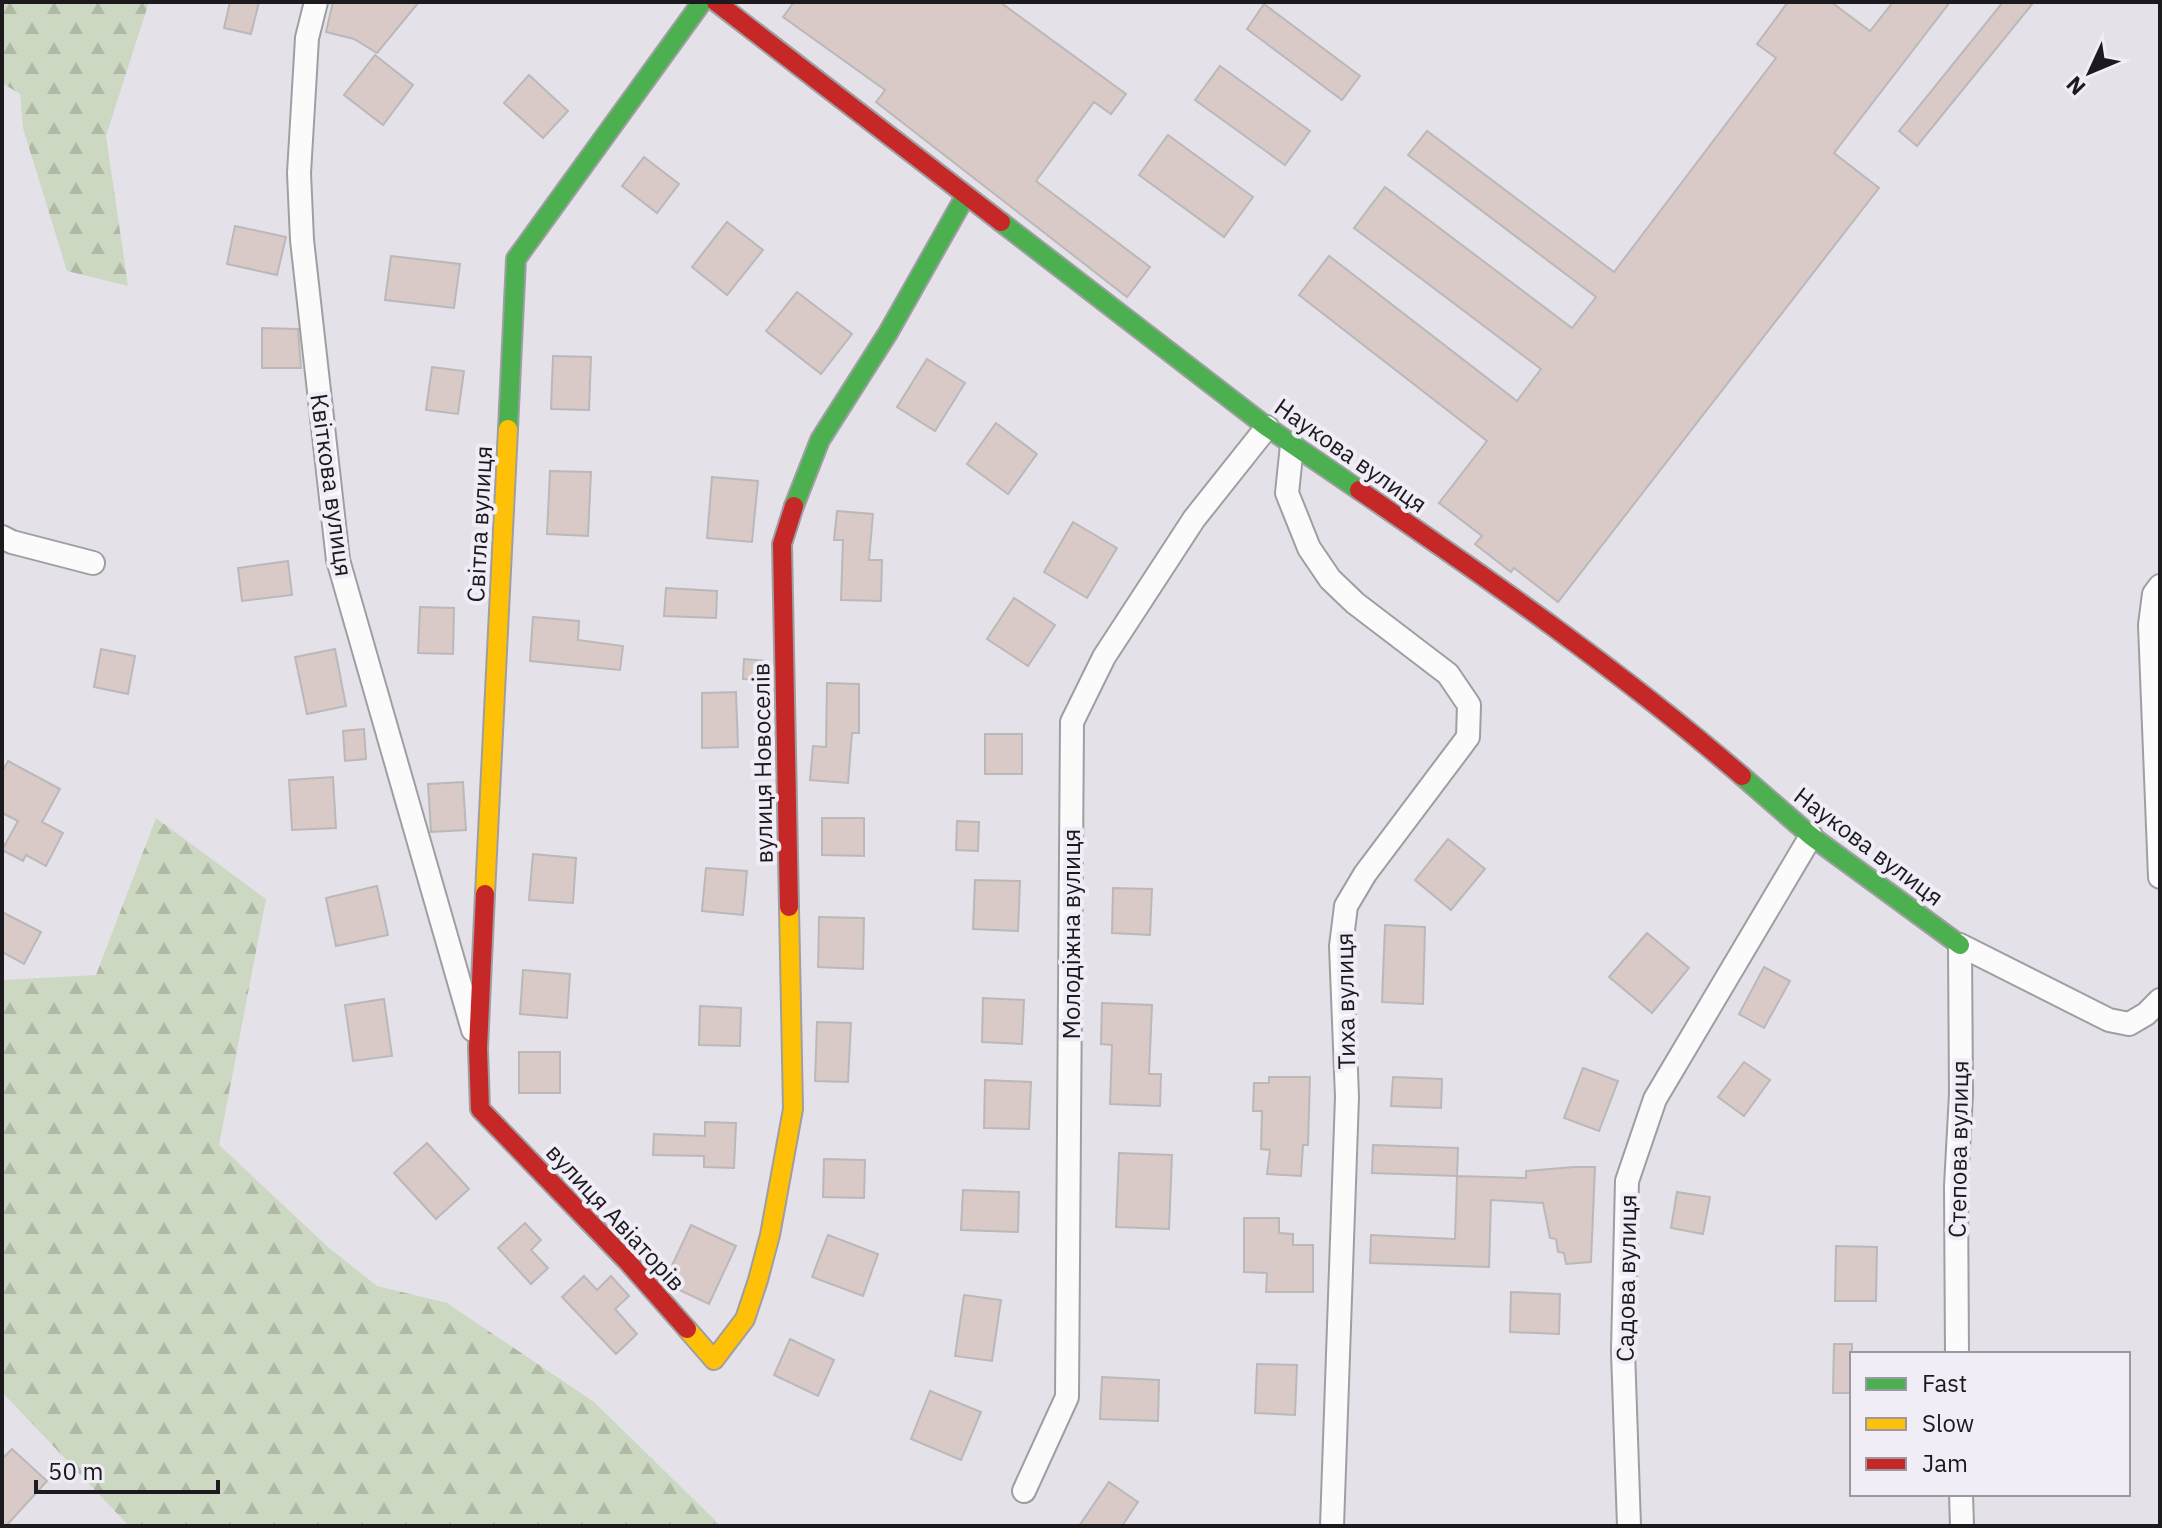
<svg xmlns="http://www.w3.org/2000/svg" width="2162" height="1528" viewBox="0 0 2162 1528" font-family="'IBM Plex Sans',sans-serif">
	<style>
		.forest { fill: url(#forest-firs) }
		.building { fill: #d9c9c7; stroke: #bbb8ba; stroke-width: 2 }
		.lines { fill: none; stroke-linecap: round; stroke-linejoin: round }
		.street-casing { stroke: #9f9ea2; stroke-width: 26 }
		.fast-casing { stroke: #9f9ea2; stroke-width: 22 }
		.slow-casing { stroke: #9f9ea2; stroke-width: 22 }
		.jam-casing { stroke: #9f9ea2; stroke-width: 22 }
		.street { stroke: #fbfbfc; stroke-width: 22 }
		.fast { stroke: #4caf50; stroke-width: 18 }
		.slow { stroke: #ffc107; stroke-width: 18 }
		.jam { stroke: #c62828; stroke-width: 18 }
		.labels { text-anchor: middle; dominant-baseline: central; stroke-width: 8; stroke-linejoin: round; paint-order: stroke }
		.street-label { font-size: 24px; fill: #1c1a1e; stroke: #f0edf7 }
	</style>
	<defs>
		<pattern id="forest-firs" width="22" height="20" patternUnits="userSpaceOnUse" patternTransform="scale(2)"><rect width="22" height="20" fill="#ccd8c2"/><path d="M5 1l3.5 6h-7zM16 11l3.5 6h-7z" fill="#afb9a6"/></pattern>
	</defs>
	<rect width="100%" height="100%" fill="#e4e2e8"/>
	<!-- forest -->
	<g class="forest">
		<path d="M 2,2 L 149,2 L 106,136 L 128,286 L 67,271 L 23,128 L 20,94 L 2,83 Z"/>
		<path d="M 156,818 L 266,899 L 219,1145 L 328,1247 L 377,1286 L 447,1303 L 594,1402 L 721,1526 L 129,1526 L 2,1392 L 2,980 L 96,975 Z"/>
	</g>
	<!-- building -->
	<g class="building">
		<path d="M 230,2 L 259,2 L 251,34 L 224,28 Z"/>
		<path d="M 333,2 L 419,2 L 377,53 L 354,39 L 326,32 Z"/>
		<path d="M 794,2 L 1000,2 L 1126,94 L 1111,114 L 1094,102 L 1036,181 L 1150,267 L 1127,297 L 876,102 L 885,90 L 783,17 Z"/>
		<path d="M 1788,2 L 1831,2 L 1870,31 L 1893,2 L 1950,2 L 1834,153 L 1879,188 L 1558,602 L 1514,568 L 1511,572 L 1475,544 L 1482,536 L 1439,503 L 1487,441 L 1299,295 L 1329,256 L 1517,401 L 1541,369 L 1354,228 L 1385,187 L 1572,328 L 1596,297 L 1408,155 L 1427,131 L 1614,272 L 1776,58 L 1757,44 Z"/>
		<path d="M 2003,2 L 2034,2 L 1917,146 L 1899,131 Z"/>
		<path d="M 1264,4 L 1360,76 L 1342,100 L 1247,29 Z"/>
		<path d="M 375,55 L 413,85 L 383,125 L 344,95 Z"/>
		<path d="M 1220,66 L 1310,131 L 1285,165 L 1195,100 Z"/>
		<path d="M 529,75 L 568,111 L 543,138 L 504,103 Z"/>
		<path d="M 1168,135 L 1253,197 L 1224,237 L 1139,175 Z"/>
		<path d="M 644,157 L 679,184 L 657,213 L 622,186 Z"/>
		<path d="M 727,222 L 763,250 L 727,295 L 692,267 Z"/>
		<path d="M 235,226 L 286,237 L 277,275 L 227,264 Z"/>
		<path d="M 391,256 L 460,264 L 454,308 L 385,300 Z"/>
		<path d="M 797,292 L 852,334 L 821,374 L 766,331 Z"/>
		<path d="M 262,328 L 298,329 L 301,368 L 262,368 Z"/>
		<path d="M 553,356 L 591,357 L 589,410 L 551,409 Z"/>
		<path d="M 927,359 L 965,383 L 935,431 L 897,407 Z"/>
		<path d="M 432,367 L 464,371 L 458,414 L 426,410 Z"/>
		<path d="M 996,423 L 1037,454 L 1008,494 L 967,464 Z"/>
		<path d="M 550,471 L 591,472 L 588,536 L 547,534 Z"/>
		<path d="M 712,477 L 758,481 L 752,542 L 707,538 Z"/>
		<path d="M 837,511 L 873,514 L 869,560 L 882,560 L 881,601 L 841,600 L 843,540 L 834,540 Z"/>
		<path d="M 1073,522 L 1117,548 L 1087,598 L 1044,572 Z"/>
		<path d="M 288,561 L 292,595 L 242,601 L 238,568 Z"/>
		<path d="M 666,588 L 717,591 L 716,618 L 664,616 Z"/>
		<path d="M 1014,598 L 1055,625 L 1028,666 L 987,639 Z"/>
		<path d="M 420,607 L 454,608 L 453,654 L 418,653 Z"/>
		<path d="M 533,617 L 579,621 L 578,640 L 623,646 L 620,670 L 530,661 Z"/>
		<path d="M 101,649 L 135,656 L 128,694 L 94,687 Z"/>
		<path d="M 335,649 L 346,706 L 307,714 L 295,657 Z"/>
		<path d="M 744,659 L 766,661 L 767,680 L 743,679 Z"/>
		<path d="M 827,683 L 859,684 L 859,733 L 852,733 L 848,783 L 810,780 L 813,746 L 826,747 Z"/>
		<path d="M 736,692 L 738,747 L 702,748 L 702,693 Z"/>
		<path d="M 364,729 L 366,759 L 345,761 L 343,731 Z"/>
		<rect x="985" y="734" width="37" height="40"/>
		<path d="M 8,761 L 60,789 L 42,822 L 63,833 L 46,866 L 26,855 L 23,861 L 2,850 L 18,821 L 2,813 L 2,772 Z"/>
		<path d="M 333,777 L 336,828 L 292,830 L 289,780 Z"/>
		<path d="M 463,782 L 466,830 L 431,832 L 428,784 Z"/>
		<path d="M 822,818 L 864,818 L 864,856 L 822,855 Z"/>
		<path d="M 957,821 L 979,822 L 978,851 L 956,850 Z"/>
		<path d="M 1448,839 L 1485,869 L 1451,910 L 1415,880 Z"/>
		<path d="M 533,854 L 576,858 L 573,903 L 529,900 Z"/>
		<path d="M 706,868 L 747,871 L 743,915 L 702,911 Z"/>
		<path d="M 975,880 L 1020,881 L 1018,931 L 973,929 Z"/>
		<path d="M 377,886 L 388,935 L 336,946 L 326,898 Z"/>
		<path d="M 1113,888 L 1152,889 L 1150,935 L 1112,933 Z"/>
		<path d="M 2,912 L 41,932 L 24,964 L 2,952 Z"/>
		<path d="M 819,917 L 864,918 L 863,969 L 818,967 Z"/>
		<path d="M 1385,925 L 1425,927 L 1423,1004 L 1382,1002 Z"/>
		<path d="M 1647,933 L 1689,968 L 1652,1013 L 1609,977 Z"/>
		<path d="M 1764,967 L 1790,981 L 1764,1028 L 1739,1014 Z"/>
		<path d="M 523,970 L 570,974 L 567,1018 L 520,1014 Z"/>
		<path d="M 983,998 L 1024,1000 L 1022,1044 L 982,1042 Z"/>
		<path d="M 384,999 L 392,1056 L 353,1061 L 345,1005 Z"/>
		<path d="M 1102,1003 L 1152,1005 L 1149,1074 L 1161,1074 L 1160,1106 L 1110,1104 L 1112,1045 L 1101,1044 Z"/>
		<path d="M 700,1006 L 741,1008 L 740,1046 L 699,1045 Z"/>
		<path d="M 817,1022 L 851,1023 L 848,1082 L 815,1081 Z"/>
		<rect x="519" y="1052" width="41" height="41"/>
		<path d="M 1744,1062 L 1770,1080 L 1744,1116 L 1718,1097 Z"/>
		<path d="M 1583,1068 L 1618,1081 L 1599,1131 L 1564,1118 Z"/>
		<path d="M 1269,1077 L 1310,1077 L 1308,1145 L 1303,1145 L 1301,1176 L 1267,1174 L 1270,1150 L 1261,1149 L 1262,1111 L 1253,1111 L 1254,1083 L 1269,1083 Z"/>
		<path d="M 1393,1077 L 1442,1079 L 1441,1108 L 1391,1106 Z"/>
		<path d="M 985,1080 L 1031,1082 L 1029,1129 L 984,1128 Z"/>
		<path d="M 705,1122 L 736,1123 L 734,1168 L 704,1167 L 704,1156 L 653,1155 L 654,1134 L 705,1136 Z"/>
		<path d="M 427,1143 L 469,1189 L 436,1219 L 394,1173 Z"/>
		<path d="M 1373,1145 L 1458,1148 L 1457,1176 L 1372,1173 Z"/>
		<path d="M 1119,1153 L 1172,1155 L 1169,1229 L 1116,1227 Z"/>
		<path d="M 824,1159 L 865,1160 L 864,1198 L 823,1197 Z"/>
		<path d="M 1574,1167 L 1595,1167 L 1591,1262 L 1566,1264 L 1564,1253 L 1558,1252 L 1556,1239 L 1550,1238 L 1543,1203 L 1491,1200 L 1489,1267 L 1370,1263 L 1371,1235 L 1455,1239 L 1457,1176 L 1526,1178 L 1526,1171 Z"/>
		<path d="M 963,1190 L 1019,1192 L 1018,1232 L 961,1230 Z"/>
		<path d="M 1677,1192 L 1710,1197 L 1703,1234 L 1671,1228 Z"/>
		<path d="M 1244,1218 L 1279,1218 L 1279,1233 L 1293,1234 L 1293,1245 L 1313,1245 L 1313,1292 L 1266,1292 L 1267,1273 L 1244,1272 Z"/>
		<path d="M 525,1223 L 541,1240 L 531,1250 L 548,1268 L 531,1284 L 498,1248 Z"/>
		<path d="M 691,1225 L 736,1246 L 709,1304 L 675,1288 L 666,1278 Z"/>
		<path d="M 828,1235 L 878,1254 L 863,1296 L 812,1277 Z"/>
		<path d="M 1836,1246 L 1877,1247 L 1876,1301 L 1835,1301 Z"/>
		<path d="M 584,1276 L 597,1290 L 611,1276 L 629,1296 L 615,1309 L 637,1334 L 616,1354 L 562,1297 Z"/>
		<path d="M 1511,1292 L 1560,1294 L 1559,1334 L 1510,1332 Z"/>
		<path d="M 964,1295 L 1001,1300 L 992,1361 L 955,1356 Z"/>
		<path d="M 790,1339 L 834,1360 L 818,1396 L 774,1375 Z"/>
		<path d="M 1834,1344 L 1852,1344 L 1852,1393 L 1833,1393 Z"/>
		<path d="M 1257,1364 L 1297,1365 L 1295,1415 L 1255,1413 Z"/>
		<path d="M 1102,1377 L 1159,1380 L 1158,1421 L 1100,1419 Z"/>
		<path d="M 930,1391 L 981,1412 L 961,1460 L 911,1439 Z"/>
		<path d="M 12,1449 L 47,1481 L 6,1526 L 2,1526 L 2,1459 Z"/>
		<path d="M 1109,1482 L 1138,1502 L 1122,1526 L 1079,1526 Z"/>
	</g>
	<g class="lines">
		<defs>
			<g id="street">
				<path d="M 316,2 L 307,38 L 299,173 L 302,240 L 338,560 L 473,1030"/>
				<path d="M 1292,445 L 1287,493 L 1309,548 L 1330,579 L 1355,603 L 1448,674 L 1469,705 L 1468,737 L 1365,874 L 1346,906 L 1341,946 L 1347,1097 L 1332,1526"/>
				<path d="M 2,537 L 12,542 L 93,563"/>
				<path d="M 2160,586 L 2154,594 L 2150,625 L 2160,877"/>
				<path d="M 1957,1354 L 1956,1186 L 1961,1094 L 1960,945 L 2109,1020 L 2129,1024 L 2146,1014 L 2160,1000"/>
				<path d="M 1024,1491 L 1067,1397 L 1072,722 L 1104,657 L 1194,519 L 1267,427"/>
				<path d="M 1961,1494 L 1962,1526"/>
				<path d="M 1629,1526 L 1623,1351 L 1627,1181 L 1655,1099 L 1811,836"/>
			</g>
			<g id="fast">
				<path d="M 1001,222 L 1267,427 L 1359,490"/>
				<path d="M 508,429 L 516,259 L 702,2"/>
				<path d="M 794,506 L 820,440 L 888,333 L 966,195"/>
				<path d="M 1742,776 L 1811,836 L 1960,945"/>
			</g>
			<g id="slow">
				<path d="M 485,894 L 508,429"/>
				<path d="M 687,1329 L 714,1360 L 745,1319 L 758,1280 L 770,1235 L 793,1109 L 789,907"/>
			</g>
			<g id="jam">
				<path d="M 716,2 L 1001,222"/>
				<path d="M 1359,490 C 1490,580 1622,672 1742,776"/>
				<path d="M 485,894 L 478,1048 L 480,1109 L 627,1261 L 687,1329"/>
				<path d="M 789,907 L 782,544 L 794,506"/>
			</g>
		</defs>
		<!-- street casing -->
		<use href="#street" class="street-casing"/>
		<!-- fast casing -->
		<use href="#fast" class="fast-casing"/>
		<!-- slow casing -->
		<use href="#slow" class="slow-casing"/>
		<!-- jam casing -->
		<use href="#jam" class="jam-casing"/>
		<!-- street -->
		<use href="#street" class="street"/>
		<!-- fast -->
		<use href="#fast" class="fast"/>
		<!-- slow -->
		<use href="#slow" class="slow"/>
		<!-- jam -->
		<use href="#jam" class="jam"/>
	</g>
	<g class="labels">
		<!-- street labels -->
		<g class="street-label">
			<text transform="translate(1351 455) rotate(35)">Наукова вулиця</text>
			<text transform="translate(332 485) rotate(82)">Квіткова вулиця</text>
			<text transform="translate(479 524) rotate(-87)">Світла вулиця</text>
			<text transform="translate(762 763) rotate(-91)">вулиця Новоселів</text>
			<text transform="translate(1869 846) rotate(37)">Наукова вулиця</text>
			<text transform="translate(1071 934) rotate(-90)">Молодіжна вулиця</text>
			<text transform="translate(1345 1001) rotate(-91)">Тиха вулиця</text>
			<text transform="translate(1958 1149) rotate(-89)">Степова вулиця</text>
			<text transform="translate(616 1217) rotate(47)">вулиця Авіаторів</text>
			<text transform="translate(1626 1278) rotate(-89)">Садова вулиця</text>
		</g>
	</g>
	<!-- border -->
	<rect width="2162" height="1528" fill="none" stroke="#1c1a1e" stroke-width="8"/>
	<!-- legend -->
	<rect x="1850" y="1352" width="280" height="144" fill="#f0edf7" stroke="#9b99a0" stroke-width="2"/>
	<rect x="1866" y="1378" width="40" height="12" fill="#4caf50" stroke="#9b99a0" stroke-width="2"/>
	<text x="1922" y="1392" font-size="24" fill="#1c1a1e">Fast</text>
	<rect x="1866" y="1418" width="40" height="12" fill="#ffc107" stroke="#9b99a0" stroke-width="2"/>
	<text x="1922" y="1432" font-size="24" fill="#1c1a1e">Slow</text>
	<rect x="1866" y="1458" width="40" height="12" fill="#c62828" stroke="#9b99a0" stroke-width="2"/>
	<text x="1922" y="1472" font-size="24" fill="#1c1a1e">Jam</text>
	<!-- north arrow -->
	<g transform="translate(2090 72) rotate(226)" stroke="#f0edf7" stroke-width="6" paint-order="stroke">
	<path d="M0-6L14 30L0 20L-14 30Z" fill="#1c1a1e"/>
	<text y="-12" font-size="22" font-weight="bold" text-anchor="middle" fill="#1c1a1e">N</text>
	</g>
	<!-- scale -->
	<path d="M36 1480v12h182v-12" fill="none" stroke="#1c1a1e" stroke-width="4"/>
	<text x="48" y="1480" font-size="24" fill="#1c1a1e" stroke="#f0edf7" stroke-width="6" paint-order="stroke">50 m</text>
</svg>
